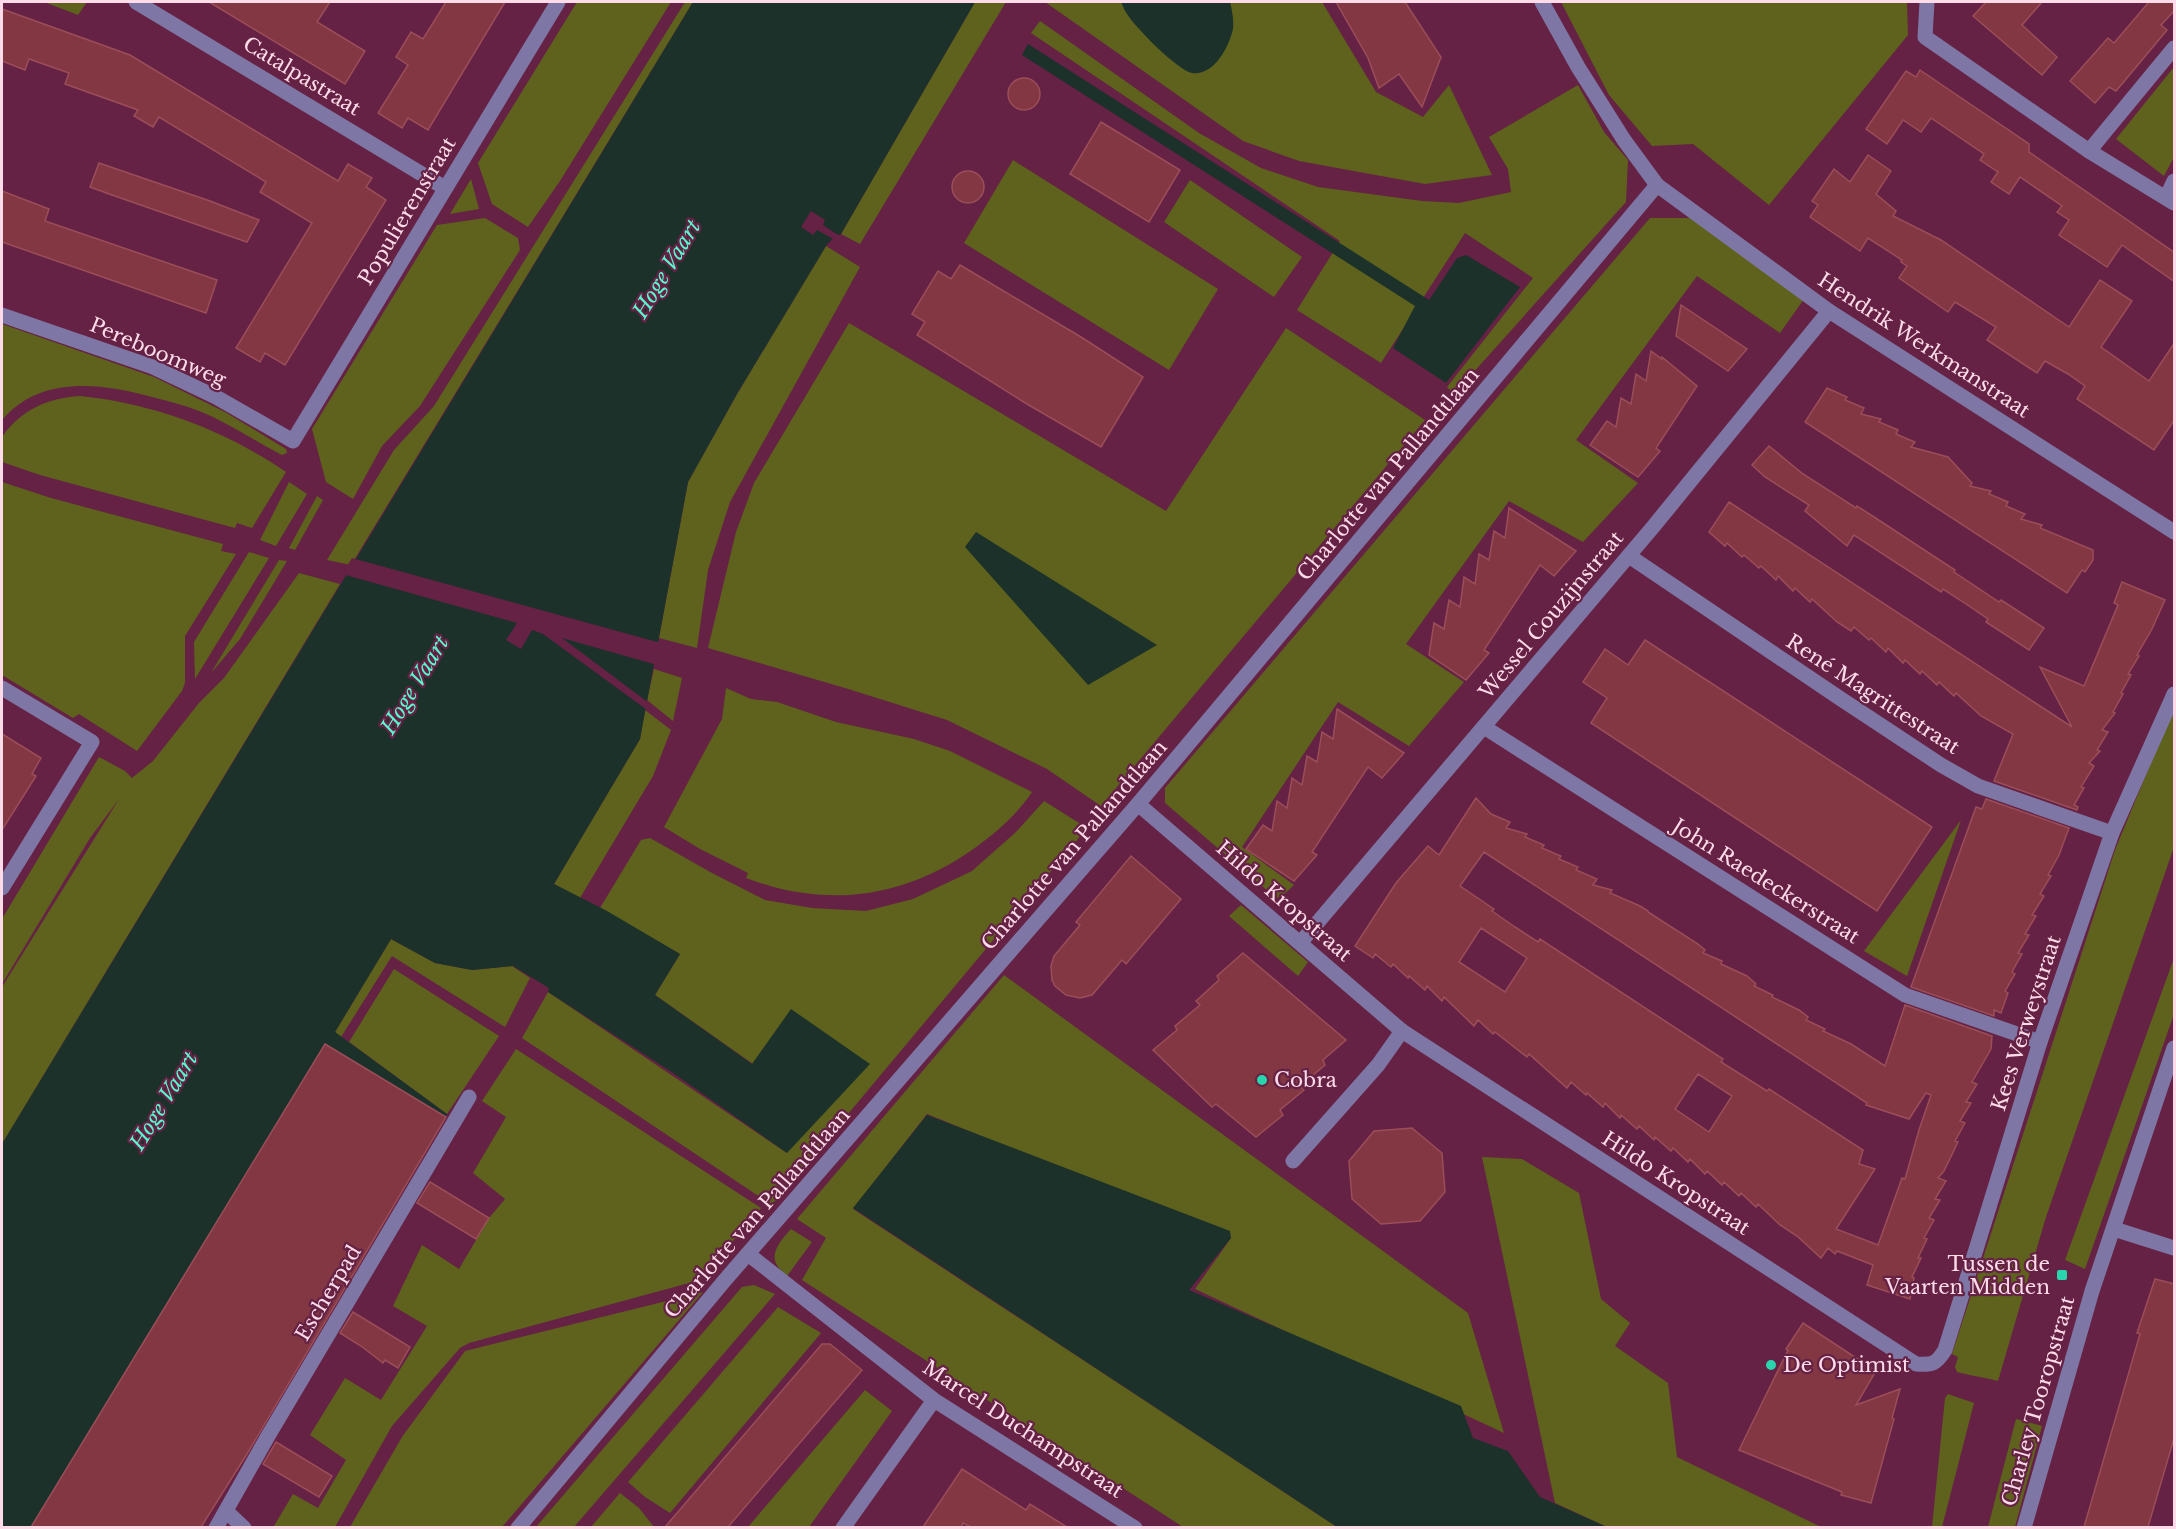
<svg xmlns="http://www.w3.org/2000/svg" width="2176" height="1529" viewBox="0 0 2176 1529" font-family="'Libre Baskerville',serif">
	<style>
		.green { fill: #5e621d }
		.water { fill: #1b312a }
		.pier { fill: #652244 }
		.building { fill: #823743; stroke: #9b4e59; stroke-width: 1.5; fill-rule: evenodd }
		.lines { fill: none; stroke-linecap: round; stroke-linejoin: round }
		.minor { stroke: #7e76a4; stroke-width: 15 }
		.poi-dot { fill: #28d5ad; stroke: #652244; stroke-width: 2 }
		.labels { text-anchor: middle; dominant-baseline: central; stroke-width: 4.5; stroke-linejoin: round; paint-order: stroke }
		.street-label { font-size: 20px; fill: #fddbe9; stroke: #652244 }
		.poi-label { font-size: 20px; fill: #fddbe9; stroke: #652244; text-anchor: start }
		.water-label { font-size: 21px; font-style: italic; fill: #55fdd1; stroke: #652244 }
	</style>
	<rect width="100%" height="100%" fill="#652244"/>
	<!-- green -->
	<g class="green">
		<path d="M 44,2 L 87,2 L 78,15 Z"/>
		<path d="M 577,2 L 671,2 L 560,181 L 528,227 L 492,204 L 478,163 Z"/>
		<path d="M 685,2 L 693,2 L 351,565 L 327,560 L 394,450 L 434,406 Z"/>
		<path d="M 975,2 L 1006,2 L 860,244 L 841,234 Z"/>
		<path d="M 1045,2 L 1322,2 L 1376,92 L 1423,117 L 1449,85 L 1492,175 L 1425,184 L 1299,161 L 1243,141 Z"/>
		<path d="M 1561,2 L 1907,2 L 1908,35 L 1769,205 L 1693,144 L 1652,146 L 1609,95 Z"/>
		<path d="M 1040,21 L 1199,133 L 1261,168 L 1318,187 L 1422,201 L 1459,203 L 1511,192 L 1508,169 L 1489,137 L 1578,85 L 1604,132 L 1628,160 L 1626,202 L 1454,394 L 1447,387 L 1533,278 L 1465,233 L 1381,363 L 1297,310 L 1340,241 L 1031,33 Z"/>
		<path d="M 2174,67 L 2174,157 L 2164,176 L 2116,139 Z"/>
		<path d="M 1013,160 L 1218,289 L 1169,370 L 964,243 Z"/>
		<path d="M 471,179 L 479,209 L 450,214 Z"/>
		<path d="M 1190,180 L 1302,257 L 1274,297 L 1164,222 Z"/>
		<path d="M 485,218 L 518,238 L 520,250 L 420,406 L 382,446 L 353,499 L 326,482 L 312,429 L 437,225 Z"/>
		<path d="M 1650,218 L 1690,218 L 1804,299 L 1780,333 L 1697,276 L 1576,440 L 1638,483 L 1583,542 L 1509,501 L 1406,644 L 1464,682 L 1409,746 L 1338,702 L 1242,847 L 1294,885 L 1282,896 L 1276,898 L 1165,803 L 1165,788 Z"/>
		<path d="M 826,246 L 860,267 L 730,502 L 708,570 L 697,648 L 659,638 L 688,482 L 737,394 Z"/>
		<path d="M 849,323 L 1166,511 L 1286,328 L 1425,420 L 1101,806 L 1047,769 L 947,720 L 845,688 L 708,648 L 736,532 L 754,483 Z"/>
		<path d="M 2,324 L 154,377 L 225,412 L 286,449 L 287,453 L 282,455 C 259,443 237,429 213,417 C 194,408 173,402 152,397 C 101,383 40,375 2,420 Z"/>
		<path d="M 80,396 C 156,404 224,430 286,472 L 252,528 L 237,523 L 235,528 L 40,475 L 2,462 L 2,437 C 21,410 47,398 80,396 Z"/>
		<path d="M 2,482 L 51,498 L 223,544 L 221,551 L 236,554 L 185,636 L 185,683 L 182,691 L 137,751 L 79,714 L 73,718 L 2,675 Z"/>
		<path d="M 289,482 L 307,494 L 276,546 L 260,540 Z"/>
		<path d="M 317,496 L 323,500 L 295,550 L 289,548 Z"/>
		<path d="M 249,552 L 269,558 L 195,679 L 194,642 Z"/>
		<path d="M 279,560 L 287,561 L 240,639 L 211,673 Z"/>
		<path d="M 299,573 L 340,584 L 2,1144 L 2,987 L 119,799 L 90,838 L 2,984 L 2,919 L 99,757 L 125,771 L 132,778 L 153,761 L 199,703 L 224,678 Z"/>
		<path d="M 654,669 L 682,678 L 673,721 L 647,700 Z"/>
		<path d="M 726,688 L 751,699 L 777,702 L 836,722 L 914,739 L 950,751 L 1032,792 C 1015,817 994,835 969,852 C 900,899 824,908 746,878 L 748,873 L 700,849 L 664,827 L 722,719 Z"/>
		<path d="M 2174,707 L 2174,847 L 2046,1217 L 1998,1381 C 1984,1377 1971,1376 1957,1372 L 1955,1367 L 1958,1357 L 1952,1354 L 2115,850 Z"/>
		<path d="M 645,710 L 671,730 L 653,776 L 580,898 L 554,884 L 640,739 Z"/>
		<path d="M 1044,801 L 1087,828 L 772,1205 L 522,1038 L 548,992 L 787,1153 L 753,1064 L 655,995 L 680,954 L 600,908 L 641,840 L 650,838 L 712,873 L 765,900 L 812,908 L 866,911 L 913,899 L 972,871 L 1016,832 Z"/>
		<path d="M 1961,820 L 1907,976 L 1864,951 Z"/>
		<path d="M 1241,905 L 1308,962 L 1298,976 L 1229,916 Z"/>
		<path d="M 391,939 L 435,963 L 472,970 L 512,966 L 530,978 L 505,1027 L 392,956 L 341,1037 L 335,1032 Z"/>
		<path d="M 2174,958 L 2174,1014 L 2085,1269 L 2065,1260 Z"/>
		<path d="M 394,969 L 499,1036 L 447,1114 L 349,1042 Z"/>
		<path d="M 1004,975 L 1468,1313 L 1504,1433 L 1195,1289 L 1231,1238 L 927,1114 L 853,1209 L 1337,1527 L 1183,1527 L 802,1280 L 826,1238 L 797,1219 Z"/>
		<path d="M 516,1049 L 761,1208 L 700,1280 L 469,1343 L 460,1348 L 392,1426 L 335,1527 L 275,1528 L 274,1526 L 293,1494 L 318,1508 L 346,1460 L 310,1435 L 345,1378 L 381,1400 L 427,1326 L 393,1306 L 422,1245 L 459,1269 L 489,1218 L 505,1199 L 473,1173 L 506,1117 L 482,1101 Z"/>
		<path d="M 1482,1157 L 1522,1159 L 1579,1193 L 1601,1299 L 1630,1323 L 1615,1346 L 1668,1383 L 1677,1457 L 1821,1527 L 1607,1527 L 1555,1503 Z"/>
		<path d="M 791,1229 L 812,1242 L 787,1276 C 765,1259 776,1246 791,1229 Z"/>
		<path d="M 754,1285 L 775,1294 L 574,1527 L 536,1527 L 742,1287 Z"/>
		<path d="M 703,1292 L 502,1527 L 350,1527 L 402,1437 L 465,1351 Z"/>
		<path d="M 778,1307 L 821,1333 L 670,1513 L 645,1497 L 628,1482 Z"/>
		<path d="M 865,1390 L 892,1411 L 809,1527 L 748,1527 Z"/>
		<path d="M 1948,1394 L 1974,1403 L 1942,1527 L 1932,1527 L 1945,1398 Z"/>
		<path d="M 2016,1419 L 2042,1426 L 2015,1527 L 1988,1527 Z"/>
		<path d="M 620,1493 L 639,1508 L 654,1527 L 591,1527 Z"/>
	</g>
	<!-- water -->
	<g class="water">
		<path d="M 693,2 L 975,2 L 841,234 L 834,237 L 826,246 L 737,394 L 688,482 L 640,739 L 554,884 L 607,911 L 680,954 L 655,995 L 752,1064 L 791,1009 L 870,1064 L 787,1153 L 673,1073 L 548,992 L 549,988 L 513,966 L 472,970 L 435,963 L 391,939 L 335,1032 L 447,1114 L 194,1527 L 2,1527 L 2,1144 Z"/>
		<path d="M 1121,2 L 1230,2 C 1232,10 1234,20 1233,29 C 1229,47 1214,76 1192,73 C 1177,70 1135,27 1127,14 C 1124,10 1123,6 1121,2 Z"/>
		<path d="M 1028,44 L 1429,300 L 1457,258 L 1466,255 L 1520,287 L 1446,383 L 1393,348 L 1415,306 L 1022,55 Z"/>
		<path d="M 976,532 L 1157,645 L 1088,685 L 965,547 Z"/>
		<path d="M 927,1115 L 1230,1231 L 1231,1238 L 1189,1290 L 1461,1406 L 1473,1438 L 1508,1451 L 1540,1497 L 1607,1527 L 1337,1527 L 853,1208 Z"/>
	</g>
	<!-- pier -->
	<g class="pier">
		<path d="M 811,211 L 825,220 L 823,225 L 841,237 L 835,240 L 817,230 L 813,235 L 801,227 Z"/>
		<path d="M 352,558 L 661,643 L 657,665 L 562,638 L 649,703 L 647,710 L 543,634 L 532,630 L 521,649 L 506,640 L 517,623 L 342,574 Z"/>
	</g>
	<!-- building -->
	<g class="building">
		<path d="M 209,2 L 330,2 L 317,22 L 365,51 L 345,84 Z"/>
		<path d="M 446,2 L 505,2 L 428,130 L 408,118 L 402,128 L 378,113 L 408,65 L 396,57 L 411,32 L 423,39 Z"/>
		<path d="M 1336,2 L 1405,2 L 1441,57 L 1422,107 L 1399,74 L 1379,88 L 1368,58 Z"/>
		<path d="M 1986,2 L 2042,2 L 2022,25 L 2057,57 L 2042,75 L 1973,16 Z"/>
		<path d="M 2149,2 L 2175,2 L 2175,10 L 2161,25 L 2167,30 L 2116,91 L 2109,87 L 2095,103 L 2070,81 L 2108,38 L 2114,43 Z"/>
		<path d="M 2,9 L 130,55 L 338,181 L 348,164 L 372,178 L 366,187 L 386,200 L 285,365 L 265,353 L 260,362 L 236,348 L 312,223 L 260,192 L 266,182 L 159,117 L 153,127 L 134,116 L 138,110 L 65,84 L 69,73 L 29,59 L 25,70 L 2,61 Z"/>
		<path d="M 1920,70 L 2029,144 L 2029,152 L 2175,253 L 2175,282 L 2122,245 L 2107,267 L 2059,235 L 2069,220 L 2057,212 L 2062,206 L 2020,177 L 2009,194 L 1991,182 L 1998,172 L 1980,160 L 1984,154 L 1931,118 L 1921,132 L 1903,120 L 1887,144 L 1866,129 L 1906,71 L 1916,77 Z"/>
		<circle cx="1024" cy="94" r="16"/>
		<path d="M 1101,122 L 1180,170 L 1149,222 L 1070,174 Z"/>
		<path d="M 1868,155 L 1891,171 L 1876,194 L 1896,211 L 1893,216 L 1941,240 L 2069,327 L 2100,280 L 2132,301 L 2101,347 L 2149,381 L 2175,342 L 2175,419 L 2154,450 L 2077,399 L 2085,386 L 2068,374 L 2045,361 L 2037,373 L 1987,340 L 1996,327 L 1955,302 L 1948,312 L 1899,278 L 1907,266 L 1901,262 L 1902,260 L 1868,238 L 1860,251 L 1810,217 L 1818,205 L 1812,201 L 1834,169 L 1850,182 Z"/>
		<path d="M 99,163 L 210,201 L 259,220 L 247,242 L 112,195 L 90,187 Z"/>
		<circle cx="968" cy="187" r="16"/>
		<path d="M 2,191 L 49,209 L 45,221 L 217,280 L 206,313 L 2,242 Z"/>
		<path d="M 960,265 L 1081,337 L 1143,377 L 1101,447 L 1027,404 L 917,335 L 925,322 L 912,314 L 938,271 L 951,279 Z"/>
		<path d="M 1681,305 L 1747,349 L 1728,371 L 1676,336 Z"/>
		<path d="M 1651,351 L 1662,359 L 1662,357 L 1697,386 L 1656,448 L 1660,451 L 1638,477 L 1590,445 L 1607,421 L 1616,427 L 1621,398 L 1631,404 L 1636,374 L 1646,381 Z"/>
		<path d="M 1827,388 L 1847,397 L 1845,400 L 1864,408 L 1861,414 L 1881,419 L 1879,422 L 1898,430 L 1896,434 L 1915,442 L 1911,447 L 1948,457 L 1972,483 L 1970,486 L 1991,491 L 1989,494 L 2008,502 L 2006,506 L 2025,514 L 2021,519 L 2042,525 L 2040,528 L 2093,550 L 2093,560 L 2085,572 L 2082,570 L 2067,593 L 1805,422 Z"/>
		<path d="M 1769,446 L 1803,474 L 1856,508 L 1857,506 L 1874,517 L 1955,570 L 1954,572 L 1999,602 L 2001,600 L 2044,628 L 2029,650 L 1986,622 L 1988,619 L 1966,604 L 1943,589 L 1941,592 L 1854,535 L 1847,546 L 1805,511 L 1809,505 L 1765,477 L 1752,465 Z"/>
		<path d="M 1729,502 L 2072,727 L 2040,667 L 2084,686 L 2118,605 L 2114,603 L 2122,582 L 2165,600 L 2152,629 L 2137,655 L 2139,656 L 2128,674 L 2131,675 L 2121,693 L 2123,694 L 2113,712 L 2115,713 L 2102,730 L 2108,732 L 2097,750 L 2100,751 L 2089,763 L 2094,766 L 2081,787 L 2084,788 L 2074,805 L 2078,807 L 2077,810 L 1994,781 L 2013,734 L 1981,716 L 1956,693 L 1954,696 L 1939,682 L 1937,685 L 1922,671 L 1920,674 L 1905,660 L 1903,663 L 1888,648 L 1886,652 L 1871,638 L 1869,640 L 1854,627 L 1851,631 L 1837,622 L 1812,599 L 1810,602 L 1795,588 L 1793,591 L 1778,576 L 1776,580 L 1761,566 L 1759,568 L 1744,555 L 1742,557 L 1727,543 L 1725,546 L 1709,532 Z"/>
		<path d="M 1509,508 L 1576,551 L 1554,576 L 1540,565 L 1484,650 L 1489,653 L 1466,680 L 1429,655 L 1434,623 L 1444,629 L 1449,600 L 1460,607 L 1464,577 L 1475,584 L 1479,554 L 1489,560 L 1494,531 L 1505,538 Z"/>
		<path d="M 1645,640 L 1932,827 L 1877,911 L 1591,723 L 1607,698 L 1583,682 L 1605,649 L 1628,665 Z"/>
		<path d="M 1337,709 L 1404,753 L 1382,778 L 1368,767 L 1312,852 L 1317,855 L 1294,881 L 1246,849 L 1263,825 L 1272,831 L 1277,801 L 1287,808 L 1292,778 L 1302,785 L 1307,756 L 1317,762 L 1322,732 L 1333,739 Z"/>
		<path d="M 2,734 L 41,758 L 32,774 L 36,776 L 2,830 Z"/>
		<path d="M 1476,798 L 1491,814 L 1510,822 L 1506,828 L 1527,834 L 1525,837 L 1544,845 L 1542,848 L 1561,856 L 1559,859 L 1578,867 L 1576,870 L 1597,879 L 1593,885 L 1612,890 L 1610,893 L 1640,906 L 1648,911 L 1648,912 L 1698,944 L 1705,950 L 1703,953 L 1722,961 L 1721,964 L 1747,976 L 1756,984 L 1754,986 L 1773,995 L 1772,997 L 1799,1010 L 1808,1017 L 1806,1020 L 1825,1029 L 1823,1031 L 1851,1044 L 1885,1066 L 1905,1005 L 1992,1036 L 1991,1049 L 1972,1082 L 1977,1084 L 1966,1102 L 1971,1103 L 1960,1121 L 1965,1123 L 1955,1141 L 1958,1142 L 1944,1171 L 1938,1178 L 1946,1181 L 1935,1199 L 1940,1200 L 1929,1218 L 1934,1220 L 1924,1238 L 1927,1239 L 1918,1258 L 1921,1258 L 1912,1277 L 1914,1278 L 1910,1299 L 1867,1285 L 1873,1265 L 1837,1251 L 1835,1254 L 1828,1248 L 1821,1258 L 1797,1236 L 1780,1225 L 1758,1204 L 1756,1207 L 1741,1193 L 1739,1196 L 1724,1182 L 1722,1185 L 1707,1171 L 1705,1174 L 1690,1159 L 1688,1162 L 1673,1148 L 1671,1151 L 1655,1137 L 1654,1140 L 1639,1126 L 1637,1129 L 1621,1115 L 1620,1118 L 1605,1103 L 1603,1107 L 1587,1093 L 1586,1095 L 1571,1082 L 1567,1088 L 1529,1054 L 1527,1057 L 1495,1032 L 1493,1034 L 1478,1020 L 1474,1026 L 1444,997 L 1442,1001 L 1427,986 L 1425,990 L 1409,976 L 1408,978 L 1393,964 L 1391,967 L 1375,954 L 1373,958 L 1355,946 L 1396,883 L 1428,846 L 1439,855 ZM 1484,852 L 1867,1103 L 1866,1105 L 1909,1119 L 1926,1093 L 1931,1095 L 1919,1130 L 1905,1179 L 1902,1178 L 1878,1245 L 1836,1229 L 1875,1169 L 1859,1164 L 1863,1150 L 1769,1089 L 1767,1091 L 1721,1062 L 1723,1059 L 1540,939 L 1538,942 L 1515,927 L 1492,911 L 1494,909 L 1460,886 ZM 1481,928 L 1527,958 L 1505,992 L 1459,962 ZM 1698,1074 L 1732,1096 L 1709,1132 L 1675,1109 Z"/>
		<path d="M 1986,799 L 2069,828 L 2059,855 L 2048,875 L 2051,876 L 2040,894 L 2044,896 L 2032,915 L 2036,916 L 2025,934 L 2029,935 L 2018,953 L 2022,954 L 2012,972 L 2015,974 L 2005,991 L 2008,993 L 2001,1013 L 1994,1010 L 1994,1016 L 1911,987 L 1976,807 L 1982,809 Z"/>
		<path d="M 1131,856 L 1181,899 L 1126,964 L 1122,960 L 1092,995 L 1080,998 L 1066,995 L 1055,986 L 1052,980 L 1051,966 L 1054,956 L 1080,925 L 1076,922 Z"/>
		<path d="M 1243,953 L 1346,1040 L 1323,1060 L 1325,1065 L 1300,1086 L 1304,1090 L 1280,1110 L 1283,1115 L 1256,1137 L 1216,1104 L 1212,1107 L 1153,1050 L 1177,1030 L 1175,1026 L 1200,1005 L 1196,1001 L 1219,980 L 1217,976 Z"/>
		<path d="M 325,1044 L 446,1117 L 247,1454 L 201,1527 L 31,1527 Z"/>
		<path d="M 1412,1128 L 1442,1153 L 1445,1192 L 1420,1221 L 1381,1224 L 1352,1199 L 1349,1161 L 1374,1131 Z"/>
		<path d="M 430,1182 L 489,1218 L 476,1239 L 417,1203 Z"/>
		<path d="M 2155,1279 L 2175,1284 L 2175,1435 L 2148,1527 L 2084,1527 L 2140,1334 L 2137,1333 Z"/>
		<path d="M 353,1312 L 410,1347 L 398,1368 L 385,1360 L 383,1363 L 361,1346 L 340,1333 Z"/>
		<path d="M 1803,1323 L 1876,1371 L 1856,1405 L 1900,1389 L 1892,1418 L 1894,1419 L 1871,1503 L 1841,1495 L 1842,1492 L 1739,1450 L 1788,1350 L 1786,1349 Z"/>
		<path d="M 822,1344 L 830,1344 L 862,1370 L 728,1527 L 665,1527 Z"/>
		<path d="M 276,1442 L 332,1476 L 319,1497 L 263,1464 Z"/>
		<path d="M 962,1469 L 1026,1510 L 1030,1504 L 1067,1527 L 971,1527 L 963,1523 L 961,1527 L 923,1527 Z"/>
	</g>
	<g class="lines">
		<!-- minor -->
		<g class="minor">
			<path d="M 136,2 L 445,188"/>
			<path d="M 1542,2 L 1578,67 L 1624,140 L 1657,185 L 1829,311 L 2174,532"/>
			<path d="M 1927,2 L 1925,37 L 2089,151 L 2174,203"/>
			<path d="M 2089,151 L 2174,48"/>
			<path d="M 2166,198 L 2174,181"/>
			<path d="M 2,315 L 153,367 L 216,397 L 293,441 L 558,2"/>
			<path d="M 1629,556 L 1838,697 L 1941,765 L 1978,786 L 2112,833"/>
			<path d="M 2,688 L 92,742 L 2,888"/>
			<path d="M 1484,727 L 1905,995 L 2040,1042"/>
			<path d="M 1138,804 L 1402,1031 L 1916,1364 C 1933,1365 1936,1364 1945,1350 L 2040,1042 L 2112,833 L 2174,694"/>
			<path d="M 1301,942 L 1653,527 L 1829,311"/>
			<path d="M 1293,1161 L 1378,1065 L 1402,1031"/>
			<path d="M 2114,1229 L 2174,1248"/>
			<path d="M 748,1254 L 934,1400 L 1135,1528"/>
			<path d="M 226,1511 L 244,1528"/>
			<path d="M 216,1528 L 268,1436 L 469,1097"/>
			<path d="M 518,1528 L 725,1280 L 1138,804 L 1657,185"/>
			<path d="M 843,1528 L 934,1400"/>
			<path d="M 2024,1528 L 2092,1291 L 2174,1048"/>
		</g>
	</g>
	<!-- markers -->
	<g class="poi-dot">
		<circle cx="1262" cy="1080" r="6"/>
		<rect x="2056" y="1269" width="12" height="12" rx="3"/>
		<circle cx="1771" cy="1365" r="6"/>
	</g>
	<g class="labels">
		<!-- street labels -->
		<g class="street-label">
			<text transform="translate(302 76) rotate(31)">Catalpastraat</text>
			<text transform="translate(407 211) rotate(-59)">Populierenstraat</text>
			<text transform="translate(1924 345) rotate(33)">Hendrik Werkmanstraat</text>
			<text transform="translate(158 352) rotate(23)">Pereboomweg</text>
			<text transform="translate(1388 474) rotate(-50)">Charlotte van Pallandtlaan</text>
			<text transform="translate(1551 615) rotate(-50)">Wessel Couzijnstraat</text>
			<text transform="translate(1873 694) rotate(33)">René Magrittestraat</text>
			<text transform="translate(1074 845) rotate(-49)">Charlotte van Pallandtlaan</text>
			<text transform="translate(1766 881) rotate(32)">John Raedeckerstraat</text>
			<text transform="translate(1284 901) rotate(41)">Hildo Kropstraat</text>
			<text transform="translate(2026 1023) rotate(-72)">Kees Verweystraat</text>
			<text transform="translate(1676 1183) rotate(33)">Hildo Kropstraat</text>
			<text transform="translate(757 1213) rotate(-49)">Charlotte van Pallandtlaan</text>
			<text transform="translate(328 1293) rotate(-59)">Escherpad</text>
			<text transform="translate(2038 1401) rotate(-74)">Charley Tooropstraat</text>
			<text transform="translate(1023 1429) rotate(33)">Marcel Duchampstraat</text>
		</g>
		<!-- poi labels -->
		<g class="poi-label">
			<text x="1274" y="1080">Cobra</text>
			<text x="2050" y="1264" text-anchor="end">Tussen de<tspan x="2050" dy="23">Vaarten Midden</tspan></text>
			<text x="1783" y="1365">De Optimist</text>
		</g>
		<!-- water labels -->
		<g class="water-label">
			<text transform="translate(667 269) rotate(-59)">Hoge Vaart</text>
			<text transform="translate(415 685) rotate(-59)">Hoge Vaart</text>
			<text transform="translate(164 1101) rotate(-59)">Hoge Vaart</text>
		</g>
	</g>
	<!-- border -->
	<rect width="2176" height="1529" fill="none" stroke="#fddbe9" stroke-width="6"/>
</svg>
